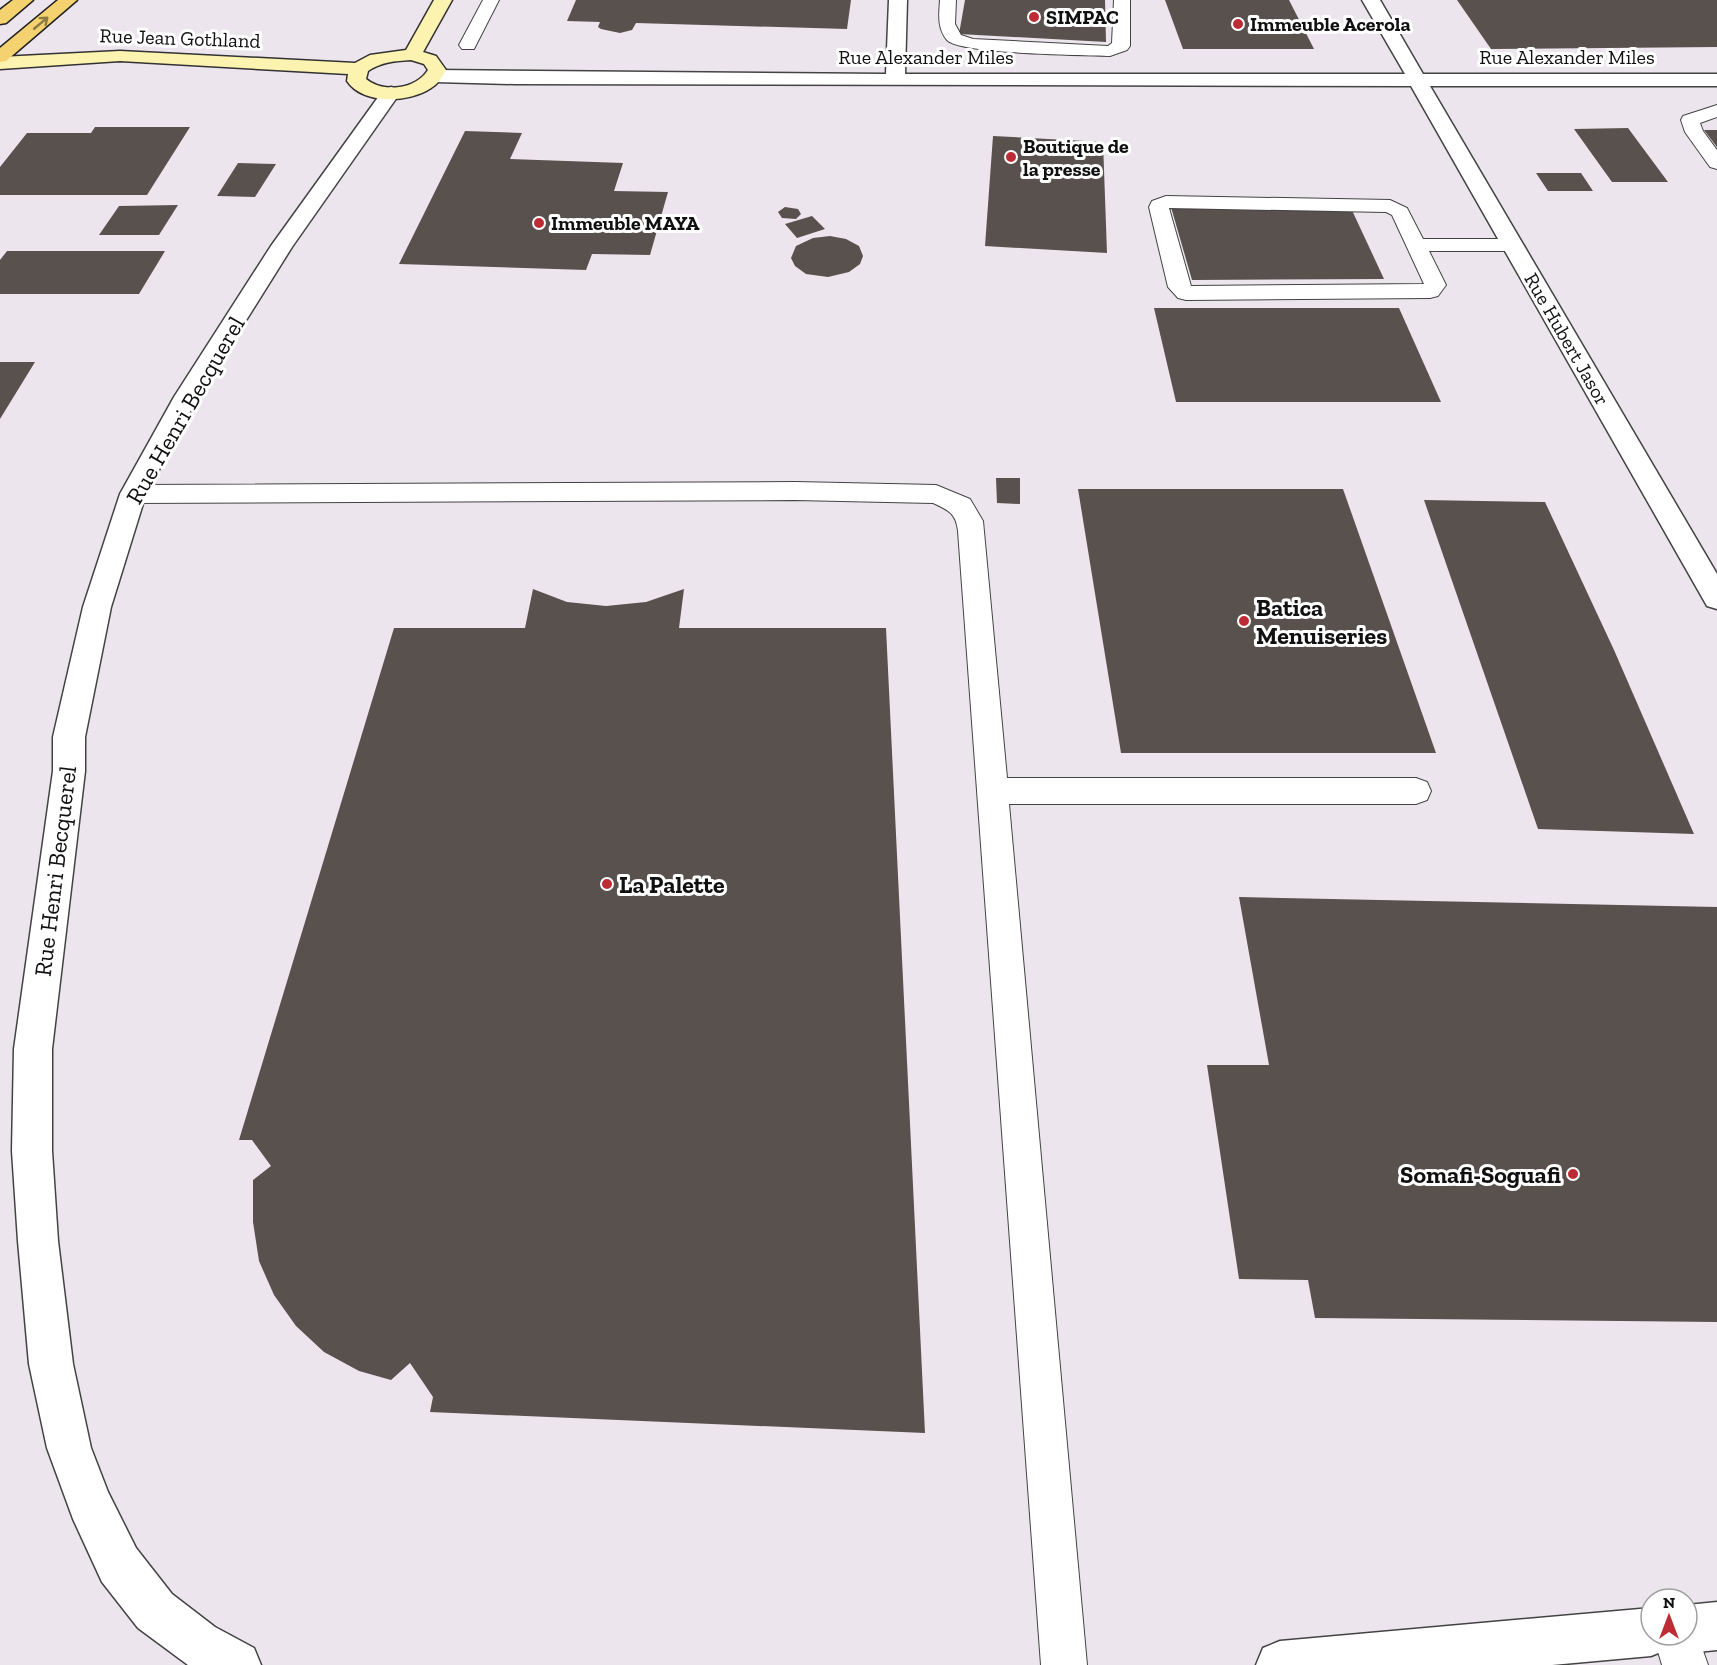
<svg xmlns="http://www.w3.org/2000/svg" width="1717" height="1665" viewBox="0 0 1717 1665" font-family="'Zilla Slab',serif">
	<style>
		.industrial { fill: #ede5ee; fill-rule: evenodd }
		.building { fill: #59514d }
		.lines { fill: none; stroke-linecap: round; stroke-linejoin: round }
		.lane-casing { stroke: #434343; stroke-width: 2 }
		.street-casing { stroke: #434343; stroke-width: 3 }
		.secondary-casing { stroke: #323232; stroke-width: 3 }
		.primary-casing { stroke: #212121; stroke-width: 3 }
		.lane { fill: #fff; fill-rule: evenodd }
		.street { fill: #fff; fill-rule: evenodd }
		.secondary { fill: #fcf3b1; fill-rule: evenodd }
		.primary { fill: #f4d26f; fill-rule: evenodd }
		.oneway { stroke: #8d7b44 }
		.poi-dot { fill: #bd2c34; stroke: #fff; stroke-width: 2 }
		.labels { text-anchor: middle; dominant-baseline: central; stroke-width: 6; stroke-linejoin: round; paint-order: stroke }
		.far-poi-label { font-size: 20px; font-weight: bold; fill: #101010; stroke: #fff; text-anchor: start }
		.far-street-label { font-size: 20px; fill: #101010; stroke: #fff }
		.street-label { font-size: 24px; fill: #101010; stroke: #fff }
		.poi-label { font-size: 24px; font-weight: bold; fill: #101010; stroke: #fff; text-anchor: start }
	</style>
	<rect width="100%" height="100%" fill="#fffcf4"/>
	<!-- industrial -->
	<path class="industrial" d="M 0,0 L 1717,0 L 1717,1665 L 0,1665 ZM 1651,1599 L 1687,1599 L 1687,1635 L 1651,1635 Z"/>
	<!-- building -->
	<g class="building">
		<path d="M 576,0 L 851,0 L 847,29 L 636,23 L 632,30 L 620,33 L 601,29 L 598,27 L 600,22 L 567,21 Z"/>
		<path d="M 965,0 L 1105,0 L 1106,42 L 959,34 Z"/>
		<path d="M 1165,0 L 1289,0 L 1314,49 L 1183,49 Z"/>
		<path d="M 1457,0 L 1717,0 L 1717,47 L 1491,49 Z"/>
		<path d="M 95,127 L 190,127 L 147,195 L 0,195 L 0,167 L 27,133 L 91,133 Z"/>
		<path d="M 1628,128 L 1668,182 L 1612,182 L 1574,129 Z"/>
		<path d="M 1704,130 L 1717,130 L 1717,147 Z"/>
		<path d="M 465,131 L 522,133 L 510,159 L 623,163 L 614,191 L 668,192 L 650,255 L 592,254 L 586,270 L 399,264 Z"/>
		<path d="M 993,136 L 1103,142 L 1107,253 L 985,246 Z"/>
		<path d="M 238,163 L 276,164 L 255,197 L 217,196 Z"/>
		<path d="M 1536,173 L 1581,173 L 1593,191 L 1548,191 Z"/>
		<path d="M 178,205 L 159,235 L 99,235 L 119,206 Z"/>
		<path d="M 1350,206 L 1384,279 L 1192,280 L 1171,207 Z"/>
		<path d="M 785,207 L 798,209 L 801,214 L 796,219 L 782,218 L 778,212 Z"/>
		<path d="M 812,216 L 825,229 L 797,238 L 785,224 Z"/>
		<path d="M 830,236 L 846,239 L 859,246 L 863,256 L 860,264 L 849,272 L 828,277 L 806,274 L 795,266 L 791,258 L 796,246 L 813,238 Z"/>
		<path d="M 7,251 L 165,251 L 139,294 L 0,294 L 0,260 Z"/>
		<path d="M 1154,308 L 1399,308 L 1441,402 L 1176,402 Z"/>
		<path d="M 0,362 L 35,362 L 0,419 Z"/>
		<path d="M 996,478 L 1020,478 L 1020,504 L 997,503 Z"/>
		<path d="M 1078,489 L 1343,489 L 1436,753 L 1121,753 Z"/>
		<path d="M 1424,500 L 1545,502 L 1614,650 L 1694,834 L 1538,829 Z"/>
		<path d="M 533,589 L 567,602 L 606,606 L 646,602 L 684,589 L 679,628 L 886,628 L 925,1433 L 430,1412 L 433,1397 L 410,1363 L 391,1380 L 359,1371 L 324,1352 L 296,1326 L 274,1295 L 259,1261 L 253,1222 L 253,1180 L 271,1166 L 252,1140 L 239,1140 L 394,628 L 525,628 Z"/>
		<path d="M 1239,897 L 1717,907 L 1717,1322 L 1315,1318 L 1308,1280 L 1239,1279 L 1207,1065 L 1269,1065 Z"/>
	</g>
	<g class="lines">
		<defs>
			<g id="lane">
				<path d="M 483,0 L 499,0 L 474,49 L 462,49 L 459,45 Z"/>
				<path d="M 940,0 L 956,0 L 955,24 L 961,35 L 973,39 L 1108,46 L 1112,43 L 1114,0 L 1130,0 L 1130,46 L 1127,50 L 1110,56 C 1084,55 959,54 947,40 C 937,28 939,14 940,0 Z"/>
				<path d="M 1717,105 L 1717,117 L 1700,123 L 1703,131 L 1717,150 L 1717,169 L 1710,167 L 1685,132 L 1681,120 L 1683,116 Z"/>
				<path d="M 1166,196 L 1390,200 L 1407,208 L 1423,239 L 1513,239 L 1520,241 L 1523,245 L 1520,249 L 1513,251 L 1429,251 L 1446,285 L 1438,296 L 1430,298 L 1186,300 L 1178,298 L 1168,287 L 1149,207 L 1152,201 ZM 1169,208 L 1386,212 L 1392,215 L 1424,284 L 1191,286 Z"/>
				<path d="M 795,482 L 936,485 L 970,499 L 983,521 L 1007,778 L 1416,778 L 1427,782 L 1431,791 L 1427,800 L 1416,804 L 1009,804 L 1087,1665 L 1041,1665 L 958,531 C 956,513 948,510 933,503 L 795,500 L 133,503 L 124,500 L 120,494 L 124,488 L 133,485 Z"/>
				<path d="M 1687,1617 L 1692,1619 L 1708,1665 L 1662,1665 L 1653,1635 L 1687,1635 Z"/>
			</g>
			<g id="street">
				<path d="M 889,0 L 907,0 L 905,74 L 1405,74 L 1362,0 L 1380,0 L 1423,74 L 1717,74 L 1717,86 L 1430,86 L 1717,574 L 1717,609 L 1707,606 L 1411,86 L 515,84 L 435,82 L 428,80 L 426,76 L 428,72 L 435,70 L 886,74 Z"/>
				<path d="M 391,87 L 398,89 L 400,93 L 292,247 L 198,397 L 146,494 L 111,607 L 85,737 L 85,771 L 52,1049 L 52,1151 L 58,1241 L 73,1364 L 91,1448 L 108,1492 L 136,1548 L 172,1594 L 215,1627 L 254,1648 L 261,1665 L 188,1665 L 138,1628 L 102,1582 L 73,1519 L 47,1448 L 29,1364 L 18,1241 L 12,1151 L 14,1049 L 53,771 L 53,737 L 83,607 L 120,494 L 174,397 L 271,246 L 384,89 Z"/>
				<path d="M 1717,1602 L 1717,1650 L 1687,1653 L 1670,1645 L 1668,1649 L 1651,1656 L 1552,1665 L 1256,1665 L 1263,1648 L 1280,1641 L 1651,1608 L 1651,1635 L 1687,1635 L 1687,1605 Z"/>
			</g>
			<path id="secondary" d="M 434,0 L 452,0 L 423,52 L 436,56 L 446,70 C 442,77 438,84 431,88 C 409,103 363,105 347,81 L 348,74 L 120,61 L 0,69 L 0,57 L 120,51 L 355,63 L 370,55 L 406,50 ZM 411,60 L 424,64 L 428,70 C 415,90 383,93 366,79 L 368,71 C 381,62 395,61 411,60 Z"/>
			<g id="primary">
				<path d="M 13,0 L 33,0 L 6,23 L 0,24 L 0,10 Z"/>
				<path d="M 58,0 L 77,0 L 6,61 L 0,62 L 0,48 Z"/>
			</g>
		</defs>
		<!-- lane casing -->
		<use href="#lane" class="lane-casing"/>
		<!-- street casing -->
		<use href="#street" class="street-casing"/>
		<!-- secondary casing -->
		<use href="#secondary" class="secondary-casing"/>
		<!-- primary casing -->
		<use href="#primary" class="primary-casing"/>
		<!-- lane -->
		<use href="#lane" class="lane"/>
		<!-- street -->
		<use href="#street" class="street"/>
		<!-- secondary -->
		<use href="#secondary" class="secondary"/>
		<!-- primary -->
		<use href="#primary" class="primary"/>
	</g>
	<!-- one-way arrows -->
	<defs><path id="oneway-shaft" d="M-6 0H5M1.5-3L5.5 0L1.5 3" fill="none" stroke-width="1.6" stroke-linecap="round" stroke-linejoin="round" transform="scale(1.5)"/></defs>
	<use class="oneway" href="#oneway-shaft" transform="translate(41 23) rotate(-40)"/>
	<!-- markers -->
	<g class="poi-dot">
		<circle cx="1034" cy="17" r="6"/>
		<circle cx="1238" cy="24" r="6"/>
		<circle cx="1011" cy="157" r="6"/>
		<circle cx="539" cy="223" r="6"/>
		<circle cx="1244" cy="621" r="6"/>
		<circle cx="607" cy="884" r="6"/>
		<circle cx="1573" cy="1174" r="6"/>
	</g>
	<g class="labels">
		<!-- far-poi labels -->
		<g class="far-poi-label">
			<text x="1046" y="17">SIMPAC</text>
			<text x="1250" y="24">Immeuble Acerola</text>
			<text x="1023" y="146">Boutique de<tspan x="1023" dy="23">la presse</tspan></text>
			<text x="551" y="223">Immeuble MAYA</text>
		</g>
		<!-- far-street labels -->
		<g class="far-street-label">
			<text transform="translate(180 38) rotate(2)">Rue Jean Gothland</text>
			<text x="926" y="57">Rue Alexander Miles</text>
			<text x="1567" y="57">Rue Alexander Miles</text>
			<text transform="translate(1567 339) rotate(60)">Rue Hubert Jasor</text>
		</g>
		<!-- street labels -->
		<g class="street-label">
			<text transform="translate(185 410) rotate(-60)">Rue Henri Becquerel</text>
			<text transform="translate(55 871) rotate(-83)">Rue Henri Becquerel</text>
		</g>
		<!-- poi labels -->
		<g class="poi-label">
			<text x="1256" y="607">Batica<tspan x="1256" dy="28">Menuiseries</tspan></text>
			<text x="619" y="884">La Palette</text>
			<text x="1561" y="1174" text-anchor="end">Somafi-Soguafi</text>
		</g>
	</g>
	<!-- north arrow -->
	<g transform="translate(1669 1617)"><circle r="28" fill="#ffffff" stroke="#9f9f9f" stroke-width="1.5"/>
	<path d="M0-4.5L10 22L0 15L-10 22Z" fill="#bd2c34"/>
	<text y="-9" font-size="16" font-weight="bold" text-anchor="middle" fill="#101010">N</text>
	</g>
</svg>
